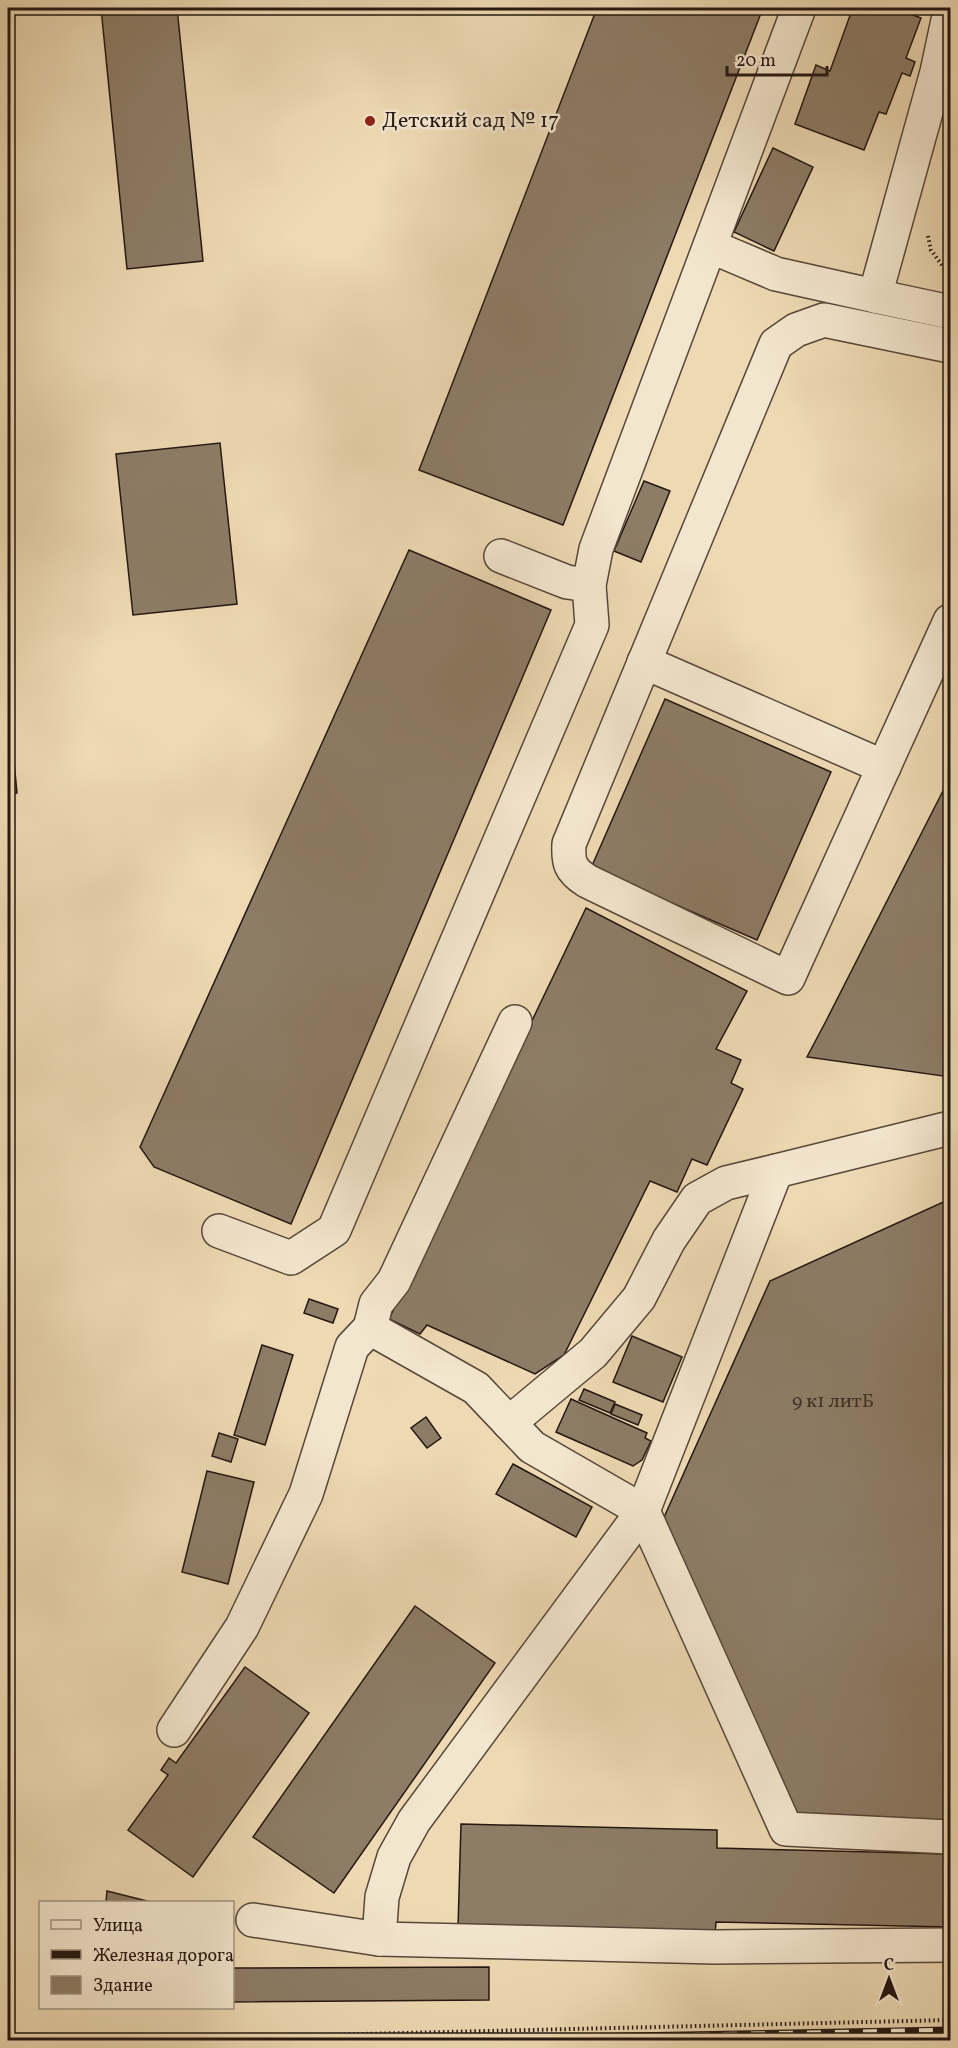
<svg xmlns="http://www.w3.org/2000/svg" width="958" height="2048" viewBox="0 0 958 2048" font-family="Vollkorn,serif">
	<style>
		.building { fill: #8d7c66; stroke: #251812; stroke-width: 1.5 }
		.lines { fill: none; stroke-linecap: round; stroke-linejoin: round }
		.minor-casing { stroke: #57483a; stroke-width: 36 }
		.path { stroke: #251812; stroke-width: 4; stroke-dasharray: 1.5 3; stroke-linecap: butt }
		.minor { stroke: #f3e6ce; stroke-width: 33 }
		.rail-casing { stroke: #251812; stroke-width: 7 }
		.rail { stroke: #f3e6ce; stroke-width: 4.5; stroke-dasharray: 14; stroke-linecap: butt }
		.poi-dot { fill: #8f2418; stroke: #f3e6ce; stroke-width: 2 }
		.labels { text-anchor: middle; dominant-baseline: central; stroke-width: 5; stroke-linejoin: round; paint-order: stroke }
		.number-label { font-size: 20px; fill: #3f3127 }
		.poi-label { font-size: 22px; fill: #251812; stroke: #f3e6ce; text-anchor: start }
	</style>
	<rect width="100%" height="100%" fill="#edd9b3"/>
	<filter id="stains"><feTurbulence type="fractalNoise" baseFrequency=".00333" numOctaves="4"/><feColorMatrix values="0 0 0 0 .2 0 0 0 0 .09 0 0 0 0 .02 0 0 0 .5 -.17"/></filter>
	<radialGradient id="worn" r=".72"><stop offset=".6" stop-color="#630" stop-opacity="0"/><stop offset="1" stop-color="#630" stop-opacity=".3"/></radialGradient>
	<!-- building -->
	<g class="building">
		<path d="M 101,8 L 177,8 L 203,261 L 127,269 Z"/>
		<path d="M 597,8 L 763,8 L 563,525 L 419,470 Z"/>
		<path d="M 846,8 L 916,8 L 913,15 L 921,18 L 906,58 L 915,62 L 910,76 L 902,73 L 886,114 L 879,112 L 864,150 L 795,124 L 816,65 L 830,71 L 852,10 Z"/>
		<path d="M 773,148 L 813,167 L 774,251 L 734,232 Z"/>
		<path d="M 220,443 L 237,604 L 133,615 L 116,454 Z"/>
		<path d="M 644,481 L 670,491 L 641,562 L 614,551 Z"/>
		<path d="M 409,550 L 551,610 L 291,1224 L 154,1167 L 140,1147 Z"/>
		<path d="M 8,699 L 17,793 L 8,795 Z"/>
		<path d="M 665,699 L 831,772 L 757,940 L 591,868 Z"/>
		<path d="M 950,777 L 950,1077 L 807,1057 L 826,1021 Z"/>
		<path d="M 586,908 L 747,991 L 716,1049 L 741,1060 L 731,1083 L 743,1089 L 707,1165 L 692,1159 L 677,1192 L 650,1181 L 564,1355 L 535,1374 L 427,1325 L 420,1334 L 389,1319 Z"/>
		<path d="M 950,1199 L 950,1824 L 800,1820 L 661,1524 L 770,1281 Z"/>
		<path d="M 309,1299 L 338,1309 L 333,1323 L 304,1313 Z"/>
		<path d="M 632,1336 L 682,1357 L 663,1402 L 613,1382 Z"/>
		<path d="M 262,1345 L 293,1355 L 265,1445 L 234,1435 Z"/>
		<path d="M 584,1389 L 615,1402 L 610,1413 L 579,1400 Z"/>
		<path d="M 571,1399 L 647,1433 L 645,1438 L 651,1441 L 642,1460 L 633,1466 L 556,1432 Z"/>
		<path d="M 615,1404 L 642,1415 L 638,1425 L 611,1414 Z"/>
		<path d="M 426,1417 L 441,1438 L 427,1448 L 411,1428 Z"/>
		<path d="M 219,1433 L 238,1439 L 231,1462 L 212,1456 Z"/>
		<path d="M 513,1464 L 592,1507 L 576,1537 L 496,1494 Z"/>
		<path d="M 207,1471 L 254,1482 L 228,1584 L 182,1572 Z"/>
		<path d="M 415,1606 L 495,1663 L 334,1893 L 253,1837 Z"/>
		<path d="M 245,1667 L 309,1713 L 193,1877 L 128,1830 L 168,1775 L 161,1770 L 169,1758 L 176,1763 Z"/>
		<path d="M 461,1824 L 717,1830 L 717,1848 L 950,1854 L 950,1927 L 716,1922 L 715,1935 L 458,1928 Z"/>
		<path d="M 107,1891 L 151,1902 L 106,1902 Z"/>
		<path d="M 489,1967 L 489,2000 L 232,2002 L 232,1968 Z"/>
	</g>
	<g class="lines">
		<defs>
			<g id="minor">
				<path d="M 950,11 L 937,72 L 875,296 L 950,312"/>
				<path d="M 710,246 L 776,274 L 875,296"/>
				<path d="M 950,346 L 824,320 L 796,330 L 776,344 L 569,844 C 568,863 570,870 587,881 L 788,978 L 950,621"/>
				<path d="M 501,556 L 567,582 L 589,585"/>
				<path d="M 644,662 L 884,767"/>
				<path d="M 219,1231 L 291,1258 L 334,1230 L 592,625 L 589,585 L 596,549 L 799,8"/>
				<path d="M 370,1328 L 376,1304 L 394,1281 L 515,1022"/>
				<path d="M 509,1423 L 593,1353 L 639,1298 L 669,1240 L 697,1199 L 726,1183 L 776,1171"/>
				<path d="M 174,1730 L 242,1627 L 306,1494 L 352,1347 L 370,1328 L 476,1388 L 532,1447 L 643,1511 L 786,1829 L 950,1837"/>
				<path d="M 253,1920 L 379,1939 L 715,1947 L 950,1945"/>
				<path d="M 379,1939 L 382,1897 L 394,1857 L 414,1821 L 643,1511 L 776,1171 L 950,1128"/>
			</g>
		</defs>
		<!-- minor casing -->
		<use href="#minor" class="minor-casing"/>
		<!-- path -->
		<g class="path">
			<path d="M 928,236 L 931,250 L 950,276"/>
			<path d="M 110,2040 L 950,2020"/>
		</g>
		<!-- minor -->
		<use href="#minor" class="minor"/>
		<defs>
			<path id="rail" d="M 415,2040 L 950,2030"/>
		</defs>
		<!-- rail casing -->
		<use href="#rail" class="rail-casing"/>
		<!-- rail -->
		<use href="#rail" class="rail"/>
	</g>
	<!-- markers -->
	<circle class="poi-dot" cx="370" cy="121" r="6"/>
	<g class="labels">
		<!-- number labels -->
		<g class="number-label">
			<text x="833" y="1402">9 к1 литБ</text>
		</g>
		<!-- poi labels -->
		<g class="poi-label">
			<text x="382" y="121">Детский сад № 17</text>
		</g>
	</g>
	<!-- margin -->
	<rect width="958" height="2048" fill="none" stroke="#edd9b3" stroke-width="30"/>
	<rect x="9" y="9" width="940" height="2030" fill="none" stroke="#251812" stroke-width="3"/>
	<rect x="15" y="15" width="928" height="2018" fill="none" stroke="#251812" stroke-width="1.5"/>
	<!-- legend -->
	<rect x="39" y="1901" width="195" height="108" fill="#f3e6ce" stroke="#a19483" stroke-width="1.5"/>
	<rect x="51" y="1920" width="30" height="9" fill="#f3e6ce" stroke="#a19483" stroke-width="1.5"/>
	<text x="93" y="1931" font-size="18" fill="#251812">Улица</text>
	<rect x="51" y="1950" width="30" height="9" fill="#251812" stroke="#a19483" stroke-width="1.5"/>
	<text x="93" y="1961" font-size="18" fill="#251812">Железная дорога</text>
	<rect x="51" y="1976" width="30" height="18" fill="#8d7c66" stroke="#a19483" stroke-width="1.5"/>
	<text x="93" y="1991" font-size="18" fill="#251812">Здание</text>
	<!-- north arrow -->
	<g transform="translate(889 1979)" stroke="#f3e6ce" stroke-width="4.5" paint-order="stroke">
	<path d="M0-4.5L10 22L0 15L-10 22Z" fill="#251812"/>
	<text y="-9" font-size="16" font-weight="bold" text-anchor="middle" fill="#251812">С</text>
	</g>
	<!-- scale -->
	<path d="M727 66v9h100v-9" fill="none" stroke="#251812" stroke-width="3"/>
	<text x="736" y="66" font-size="18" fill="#251812" stroke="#f3e6ce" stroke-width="4.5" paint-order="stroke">20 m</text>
	<rect width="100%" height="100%" filter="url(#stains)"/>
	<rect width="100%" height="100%" fill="url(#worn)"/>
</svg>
